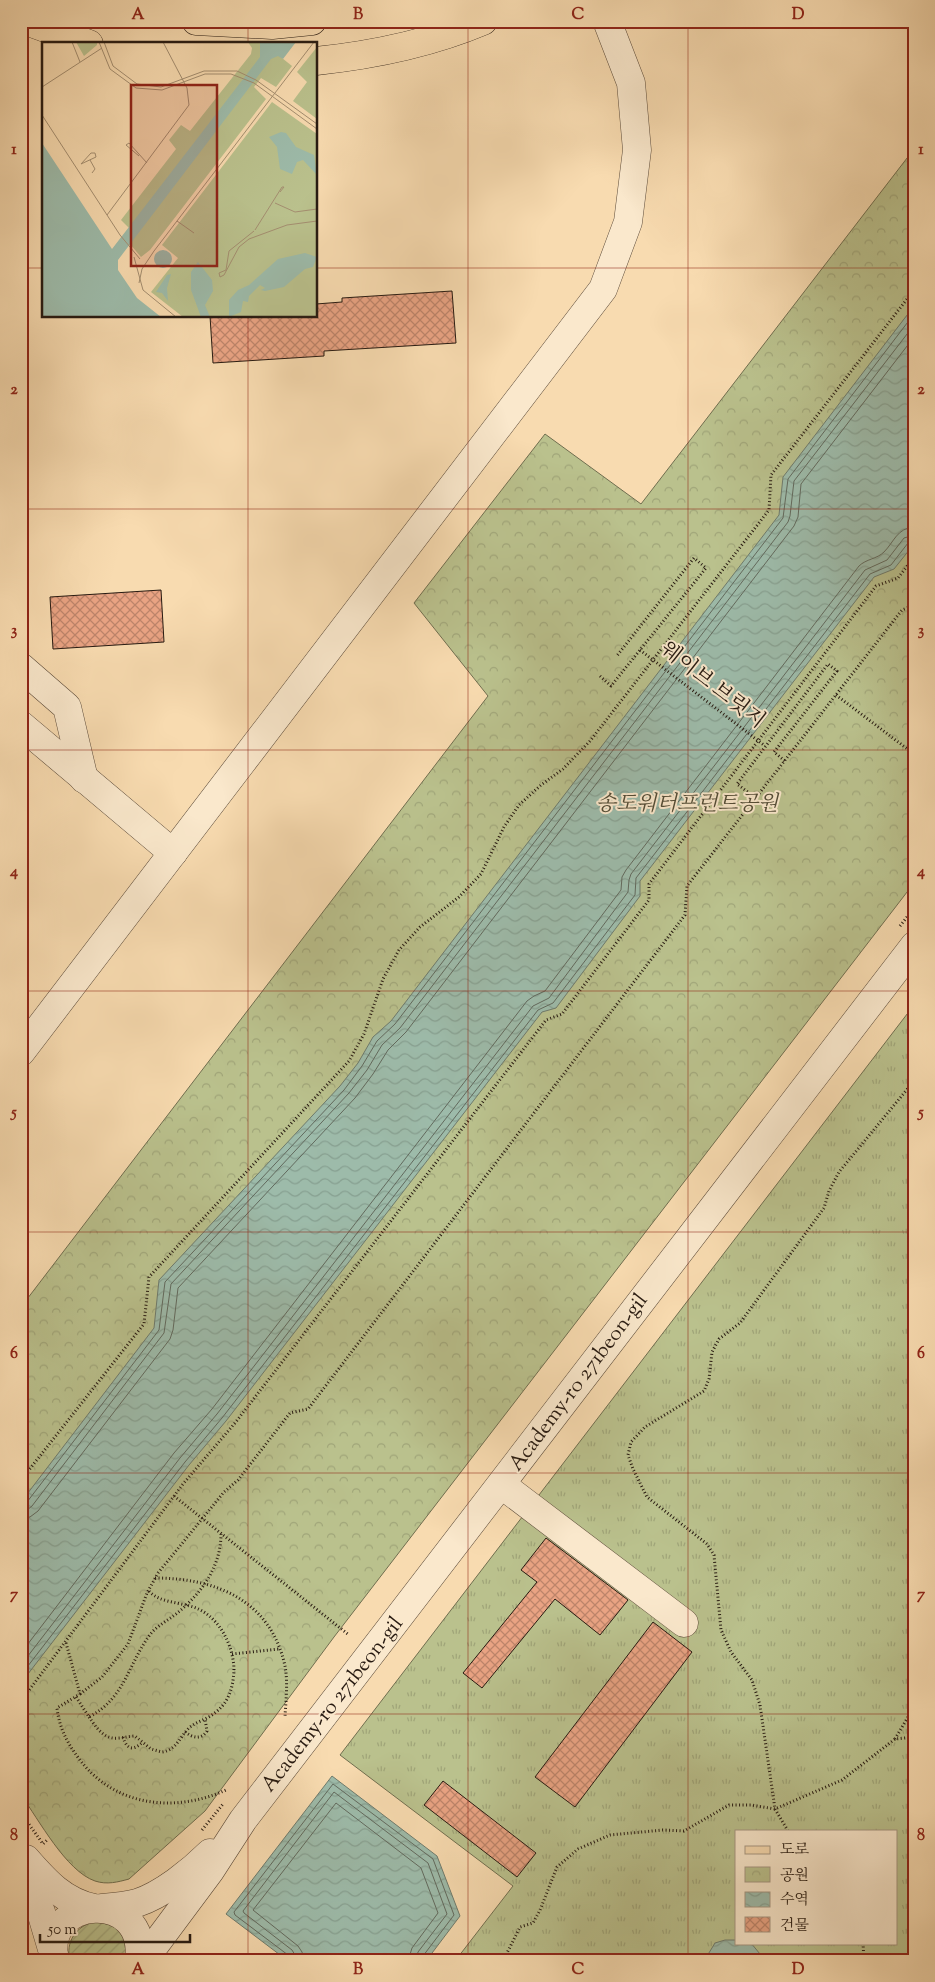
<svg xmlns="http://www.w3.org/2000/svg" width="935" height="1982" viewBox="0 0 935 1982" font-family="'Sorts Mill Goudy','Noto Serif KR',serif">
	<style>
		.grass { fill: url(#grass-tufts); stroke: #706e4f; fill-rule: evenodd }
		.park { fill: url(#park-crowns); stroke: #706e4f }
		.garden { fill: url(#garden-furrows); stroke: #706e4f }
		.water { fill: url(#water-waves); stroke: #6e7b6d }
		.lines { fill: none; stroke-linecap: round; stroke-linejoin: round }
		.shore { stroke: #626a5e; stroke-width: 1 }
		.building { fill: url(#building-cross-hatch); stroke: #271a11 }
		.minor-casing { stroke: #5b4a39; stroke-width: 29 }
		.major-casing { stroke: #271a11; stroke-width: 29 }
		.path { stroke: #271a11; stroke-width: 3; stroke-dasharray: 1 2.5; stroke-linecap: butt }
		.minor { stroke: #fae8cc; stroke-width: 28 }
		.major { stroke: #f8dbb0; stroke-width: 28 }
		.path-bridge { stroke: #271a11; stroke-width: 3; stroke-dasharray: 1 2.5; stroke-linecap: butt }
		.grid { fill: none; stroke: #8f2418; stroke-width: 1; stroke-opacity: 0.55 }
		.labels { text-anchor: middle; dominant-baseline: central; stroke-width: 4; stroke-linejoin: round; paint-order: stroke }
		.street-label { font-size: 21px; fill: #271a11; stroke: #fae8cc }
		.park-label { font-size: 21px; font-style: italic; fill: #534c36; stroke: #fae8cc }
		.inset-road { fill: none; stroke: #a48e70; stroke-width: 1 }
		.view { fill: #8f2418; fill-opacity: 0.15; stroke: #8f2418; stroke-width: 2.5 }
		.inset-edge { fill: none; stroke: #271a11; stroke-width: 2.5 }
		.neatline { fill: none; stroke: #8f2418; stroke-width: 2 }
		.grid-label { font-size: 16px; text-anchor: middle; font-weight: bold; fill: #8f2418 }
	</style>
	<defs>
		<pattern id="grass-tufts" width="24" height="20" patternUnits="userSpaceOnUse" patternTransform="scale(1.25)"><rect width="24" height="20" fill="#bac18d"/><path d="M3 7l-1-3M5 7V3M7 7l1-3M15 17l-1-3M17 17v-4M19 17l1-3" fill="none" stroke="#a0a579"/></pattern>
		<pattern id="park-crowns" width="20" height="18" patternUnits="userSpaceOnUse" patternTransform="scale(1.25)"><rect width="20" height="18" fill="#bac18d"/><path d="M2 6a3 3 0 1 1 6 0M12 15a3 3 0 1 1 6 0" fill="none" stroke="#a0a579"/></pattern>
		<pattern id="garden-furrows" width="10" height="10" patternUnits="userSpaceOnUse" patternTransform="scale(1.25)"><rect width="10" height="10" fill="#bac18d"/><path d="M-1 1l2-2M0 10L10 0M9 11l2-2" fill="none" stroke="#a0a579"/></pattern>
		<pattern id="water-waves" width="16" height="10" patternUnits="userSpaceOnUse" patternTransform="scale(1.25)"><rect width="16" height="10" fill="#9dbbaa"/><path d="M0 5q4-4 8 0t8 0" fill="none" stroke="#87a091"/></pattern>
		<pattern id="building-cross-hatch" width="8" height="8" patternUnits="userSpaceOnUse" patternTransform="scale(1.25)"><rect width="8" height="8" fill="#e9a383"/><path d="M0 0l8 8M0 8l8-8" fill="none" stroke="#bd846a"/></pattern>
	</defs>
	<rect width="100%" height="100%" fill="#f8dbb0"/>
	<filter id="stains"><feTurbulence type="fractalNoise" baseFrequency=".004" numOctaves="4"/><feColorMatrix values="0 0 0 0 .2 0 0 0 0 .09 0 0 0 0 .02 0 0 0 .5 -.17"/></filter>
	<radialGradient id="worn" r=".72"><stop offset=".6" stop-color="#630" stop-opacity="0"/><stop offset="1" stop-color="#630" stop-opacity=".3"/></radialGradient>
	<!-- grass -->
	<path class="grass" d="M 914,1005 L 914,1961 L 455,1961 L 513,1886 L 340,1755 ZM 736,1831 L 896,1831 L 896,1943 L 736,1943 Z"/>
	<!-- park -->
	<path class="park" d="M 914,149 L 914,883 L 334,1637 L 205,1811 L 129,1879 C 118,1882 107,1885 95,1881 C 66,1871 39,1820 21,1795 L 21,1307 L 488,696 L 414,603 L 545,434 L 641,504 Z"/>
	<!-- garden -->
	<path class="garden" d="M 94,1922 C 122,1924 126,1935 126,1961 L 70,1961 C 65,1942 76,1926 94,1922 Z"/>
	<!-- water -->
	<g class="water">
		<path d="M 914,306 L 914,544 L 894,569 L 874,577 L 640,881 L 640,896 L 556,1008 L 542,1012 L 226,1421 L 189,1465 L 21,1683 L 21,1502 L 154,1328 L 159,1280 L 340,1086 L 358,1063 L 373,1037 L 391,1021 L 779,515 L 783,477 Z"/>
		<path d="M 332,1776 L 437,1856 L 460,1916 L 426,1961 L 288,1961 L 226,1914 Z"/>
		<path d="M 725,1940 L 736,1940 L 736,1943 L 751,1943 L 760,1954 L 761,1961 L 704,1961 L 715,1943 Z"/>
	</g>
	<g class="lines">
		<!-- shore -->
		<g class="shore">
			<path d="M 21,1504 L 27,1502 L 159,1330 L 165,1282 L 344,1090 L 362,1066 L 377,1041 L 395,1024 L 783,518 L 788,479 L 914,314"/>
			<path d="M 21,1511 L 27,1510 L 32,1506 L 164,1333 L 171,1284 L 349,1093 L 367,1070 L 382,1045 L 400,1028 L 788,522 L 790,516 L 794,481 L 914,325"/>
			<path d="M 21,1518 L 30,1517 L 38,1511 L 170,1339 L 173,1330 L 178,1288 L 355,1098 L 373,1074 L 388,1050 L 406,1032 L 794,526 L 798,517 L 801,484 L 914,337"/>
			<path d="M 21,1653 L 174,1453 L 212,1409 L 527,1001 L 534,996 L 545,991 L 621,890 L 622,877 L 626,870 L 859,566 C 866,559 877,559 884,552 C 894,542 897,528 914,527"/>
			<path d="M 21,1665 L 180,1458 L 217,1414 L 533,1006 L 549,998 L 628,892 L 629,880 L 631,874 L 865,570 L 887,560 L 904,538 L 914,535"/>
			<path d="M 21,1675 L 185,1462 L 222,1418 L 538,1010 L 553,1003 L 635,895 L 636,878 L 870,574 L 891,565 L 908,543 L 914,541"/>
			<path d="M 290,1961 L 288,1955 L 235,1915 L 234,1912 L 333,1784 L 433,1859 L 454,1915 L 423,1956 L 422,1961"/>
			<path d="M 296,1961 L 295,1955 L 292,1950 L 244,1913 L 243,1911 L 334,1792 L 428,1863 L 447,1914 L 418,1952 L 416,1961"/>
			<path d="M 304,1961 L 302,1952 L 298,1946 L 253,1910 L 336,1803 L 421,1868 L 438,1913 L 412,1948 L 408,1961"/>
		</g>
	</g>
	<!-- building -->
	<g class="building">
		<path d="M 452,291 L 456,343 L 324,351 L 324,356 L 213,363 L 210,316 L 316,316 L 316,304 L 342,302 L 342,298 Z"/>
		<path d="M 161,590 L 164,642 L 53,649 L 50,597 Z"/>
		<path d="M 546,1538 L 628,1600 L 600,1635 L 555,1599 L 482,1688 L 463,1673 L 537,1582 L 521,1570 Z"/>
		<path d="M 653,1622 L 692,1652 L 575,1807 L 535,1777 Z"/>
		<path d="M 443,1781 L 536,1853 L 517,1877 L 424,1805 Z"/>
	</g>
	<g class="lines">
		<defs>
			<g id="minor">
				<path d="M 21,667 L 67,707 L 84,779"/>
				<path d="M 21,725 L 173,853"/>
				<path d="M 21,1052 L 603,289 L 628,222 L 637,150 L 631,83 L 607,21"/>
				<path d="M 502,1485 L 684,1623"/>
				<path d="M 26,1859 C 46,1882 64,1902 94,1908"/>
				<path d="M 21,1868 L 41,1912 L 54,1956"/>
				<path d="M 102,1908 C 114,1907 126,1906 137,1903 C 162,1895 192,1871 210,1853"/>
				<path d="M 55,1961 C 39,1896 149,1887 139,1961"/>
				<path d="M 143,1961 L 210,1871 L 243,1820 L 914,946"/>
			</g>
			<g id="major">
				<path d="M 26,21 L 89,44"/>
				<path d="M 196,21 L 272,25 L 312,21"/>
				<path d="M 316,61 C 373,55 431,43 483,21"/>
			</g>
		</defs>
		<!-- minor casing -->
		<use href="#minor" class="minor-casing"/>
		<!-- major casing -->
		<use href="#major" class="major-casing"/>
		<!-- path -->
		<g class="path">
			<path d="M 600,676 L 611,686 L 706,568 L 694,558 L 616,657"/>
			<path d="M 836,695 L 914,754"/>
			<path d="M 756,798 L 737,784 L 828,664 L 837,671 L 774,752 L 785,761"/>
			<path d="M 900,926 L 914,908"/>
			<path d="M 21,1480 L 144,1324 L 149,1277 L 349,1061 L 364,1034 L 383,979 L 399,950 L 420,927 L 459,897 L 481,874 L 504,827 L 519,805 L 541,785 L 563,769 L 590,741 L 769,510 L 771,475 L 914,290"/>
			<path d="M 174,1496 L 349,1635"/>
			<path d="M 155,1578 C 217,1578 271,1601 285,1666 C 288,1682 286,1700 285,1716"/>
			<path d="M 66,1643 L 80,1694 L 57,1708 C 59,1726 66,1741 77,1756 C 112,1806 173,1814 226,1790"/>
			<path d="M 232,1654 L 279,1649"/>
			<path d="M 80,1694 L 102,1677 L 128,1644 L 147,1593 L 158,1573 L 224,1492 L 238,1480 L 290,1413 L 308,1409 L 685,915 L 687,886 L 902,610 L 914,605"/>
			<path d="M 76,1697 L 89,1717 C 125,1698 128,1665 149,1636 C 156,1626 167,1621 176,1614 C 201,1594 221,1567 221,1534"/>
			<path d="M 21,1701 L 183,1484 L 235,1423 L 546,1020 L 562,1014 L 649,900 L 649,884 L 876,586 L 898,578 L 914,557"/>
			<path d="M 89,1717 C 96,1727 104,1740 118,1738 C 124,1738 129,1736 135,1736 L 151,1749 L 162,1752 C 177,1750 180,1736 190,1727 C 198,1721 208,1719 216,1712 C 229,1702 233,1687 234,1671 C 234,1645 218,1613 190,1606 C 176,1602 158,1602 148,1590"/>
			<path d="M 185,1732 C 193,1738 201,1740 207,1731 L 205,1719"/>
			<path d="M 123,1737 C 127,1750 133,1751 143,1742"/>
			<path d="M 895,1739 L 914,1707"/>
			<path d="M 21,1813 L 43,1844 L 47,1840"/>
			<path d="M 202,1830 L 223,1804"/>
			<path d="M 788,1831 L 775,1809 L 760,1705 L 752,1680 L 731,1652 L 721,1630 L 714,1555 L 707,1544 L 647,1497 L 633,1469 L 628,1455 L 631,1442 L 645,1427 L 704,1391 L 709,1379 L 712,1352 L 719,1339 L 740,1323 L 824,1208 L 829,1191 L 839,1172 L 914,1081"/>
			<path d="M 863,1943 L 864,1961"/>
			<path d="M 503,1961 L 520,1927 L 533,1923 L 540,1910 L 557,1867 L 578,1849 L 610,1835 L 663,1830 L 684,1831 L 729,1805 L 751,1805 L 775,1809 L 842,1780 L 895,1739 L 914,1737"/>
		</g>
		<!-- minor -->
		<use href="#minor" class="minor"/>
		<!-- major -->
		<use href="#major" class="major"/>
		<!-- path-bridge -->
		<path class="path-bridge" d="M 640,650 L 765,746"/>
	</g>
	<!-- grid -->
	<path class="grid" d="M 248,21 L 248,44M 468,21 L 468,1961M 688,21 L 688,1961M 21,268 L 44,268M 316,268 L 914,268M 248,316 L 248,1961M 21,509 L 914,509M 21,750 L 914,750M 21,991 L 914,991M 21,1232 L 914,1232M 21,1473 L 914,1473M 21,1714 L 914,1714"/>
	<g class="labels">
		<!-- street labels -->
		<g class="street-label">
			<text transform="translate(712 686) rotate(38)">웨이브 브릿지</text>
			<text transform="translate(579 1383) rotate(-53)">Academy-ro 271beon-gil</text>
			<text transform="translate(333 1705) rotate(-52)">Academy-ro 271beon-gil</text>
		</g>
		<!-- park labels -->
		<g class="park-label">
			<text x="687" y="805">송도워터프런트공원</text>
		</g>
	</g>
	<!-- overview -->
	<g transform="translate(42 42)">
		<rect width="275" height="275" fill="#f8dbb0"/>
		<path d="M 275,5 L 275,77 L 251,59 L 265,40 L 255,30 ZM 230,60 L 275,92 L 275,275 L 141,275 L 109,250 L 136,216 L 120,203 Z" fill="#bac18d"/>
		<path d="M 34,0 L 55,0 L 55,3 L 42,14 ZM 206,0 L 220,0 L 250,24 L 234,45 L 219,36 L 212,45 L 224,57 L 108,208 L 99,215 L 88,202 L 80,211 L 72,205 L 87,186 L 79,178 L 134,107 L 127,98 L 139,83 L 148,89 L 209,12 L 210,6 Z" fill="#bac18d"/>
		<path d="M 218,0 L 254,0 L 241,17 L 236,14 L 229,17 L 76,218 L 76,228 L 95,256 L 119,275 L 0,275 L 0,101 L 70,207 L 218,15 ZM 239,90 L 244,91 L 254,105 L 272,113 L 275,133 L 261,118 L 255,120 L 250,132 L 238,127 L 235,105 L 227,95 ZM112 217a9 9 0 1 1 18 0a9 9 0 1 1-18 0ZM 263,211 L 275,215 L 271,225 L 263,227 L 242,245 L 223,249 L 219,248 L 223,246 L 218,243 L 207,254 L 206,260 L 201,259 L 199,270 L 187,275 L 187,258 L 196,248 L 207,243 L 236,217 ZM 156,220 L 170,238 L 171,249 L 163,263 L 168,275 L 159,275 L 149,248 L 149,230 ZM 129,232 L 125,246 L 126,259 L 120,251 L 114,250 L 125,233 Z" fill="#9dbbaa"/>
		<path class="inset-road" d="M 30,0 L 38,20M 57,0 L 68,27 L 94,46 L 120,48 L 163,32 L 189,32 L 212,41 L 275,87M 62,0 L 71,24 L 95,42 L 119,45 L 162,29 L 195,29 L 214,38 L 275,82M 0,45 L 60,6M 0,73 L 78,193 L 98,217M 49,111 L 53,111 L 54,115 L 39,122 ZM 97,114 L 84,103 L 87,101 L 105,121M 48,118 L 53,127 L 50,131M 233,161 L 253,170 L 275,167M 65,173 L 147,63 L 145,46 L 121,0M 135,179 L 152,191M 213,188 L 240,145 L 242,145 L 238,150M 212,189 L 187,209 L 184,228 L 177,231 L 178,235 L 182,233 L 197,205 L 207,197 L 245,183 L 275,179M 92,215 L 101,248 L 134,275M 97,241 L 100,227 L 112,209 L 272,0"/>
		<path class="view" d="M 89,43 L 175,43 L 175,224 L 89,224 Z"/>
		<rect width="275" height="275" class="inset-edge"/>
	</g>
	<!-- margin -->
	<rect width="935" height="1982" fill="none" stroke="#f8dbb0" stroke-width="55"/>
	<!-- legend -->
	<rect x="735" y="1830" width="162" height="115" fill="#fae8cc" stroke="#a69681"/>
	<rect x="745" y="1846" width="25" height="8" fill="#f8dbb0" stroke="#a69681"/>
	<text x="780" y="1854" font-size="15" fill="#271a11">도로</text>
	<rect x="745" y="1867" width="25" height="15" fill="url(#park-crowns)" stroke="#a69681"/>
	<text x="780" y="1880" font-size="15" fill="#271a11">공원</text>
	<rect x="745" y="1892" width="25" height="15" fill="url(#water-waves)" stroke="#a69681"/>
	<text x="780" y="1904" font-size="15" fill="#271a11">수역</text>
	<rect x="745" y="1917" width="25" height="15" fill="url(#building-cross-hatch)" stroke="#a69681"/>
	<text x="780" y="1930" font-size="15" fill="#271a11">건물</text>
	<!-- scale -->
	<path d="M40 1934v8h150v-8" fill="none" stroke="#271a11" stroke-width="2.5"/>
	<text x="48" y="1934" font-size="15" fill="#271a11" stroke="#fae8cc" stroke-width="4" paint-order="stroke">50 m</text>
	<rect x="28" y="28" width="880" height="1926" class="neatline"/>
	<g class="grid-label">
		<text x="138" y="19">A</text>
		<text x="358" y="19">B</text>
		<text x="578" y="19">C</text>
		<text x="798" y="19">D</text>
		<text x="14" y="154">1</text>
		<text x="921" y="154">1</text>
		<text x="14" y="394">2</text>
		<text x="921" y="394">2</text>
		<text x="14" y="635">3</text>
		<text x="921" y="635">3</text>
		<text x="14" y="876">4</text>
		<text x="921" y="876">4</text>
		<text x="14" y="1117">5</text>
		<text x="921" y="1117">5</text>
		<text x="14" y="1358">6</text>
		<text x="921" y="1358">6</text>
		<text x="14" y="1599">7</text>
		<text x="921" y="1599">7</text>
		<text x="14" y="1840">8</text>
		<text x="921" y="1840">8</text>
		<text x="138" y="1974">A</text>
		<text x="358" y="1974">B</text>
		<text x="578" y="1974">C</text>
		<text x="798" y="1974">D</text>
	</g>
	<rect width="100%" height="100%" filter="url(#stains)"/>
	<rect width="100%" height="100%" fill="url(#worn)"/>
</svg>
